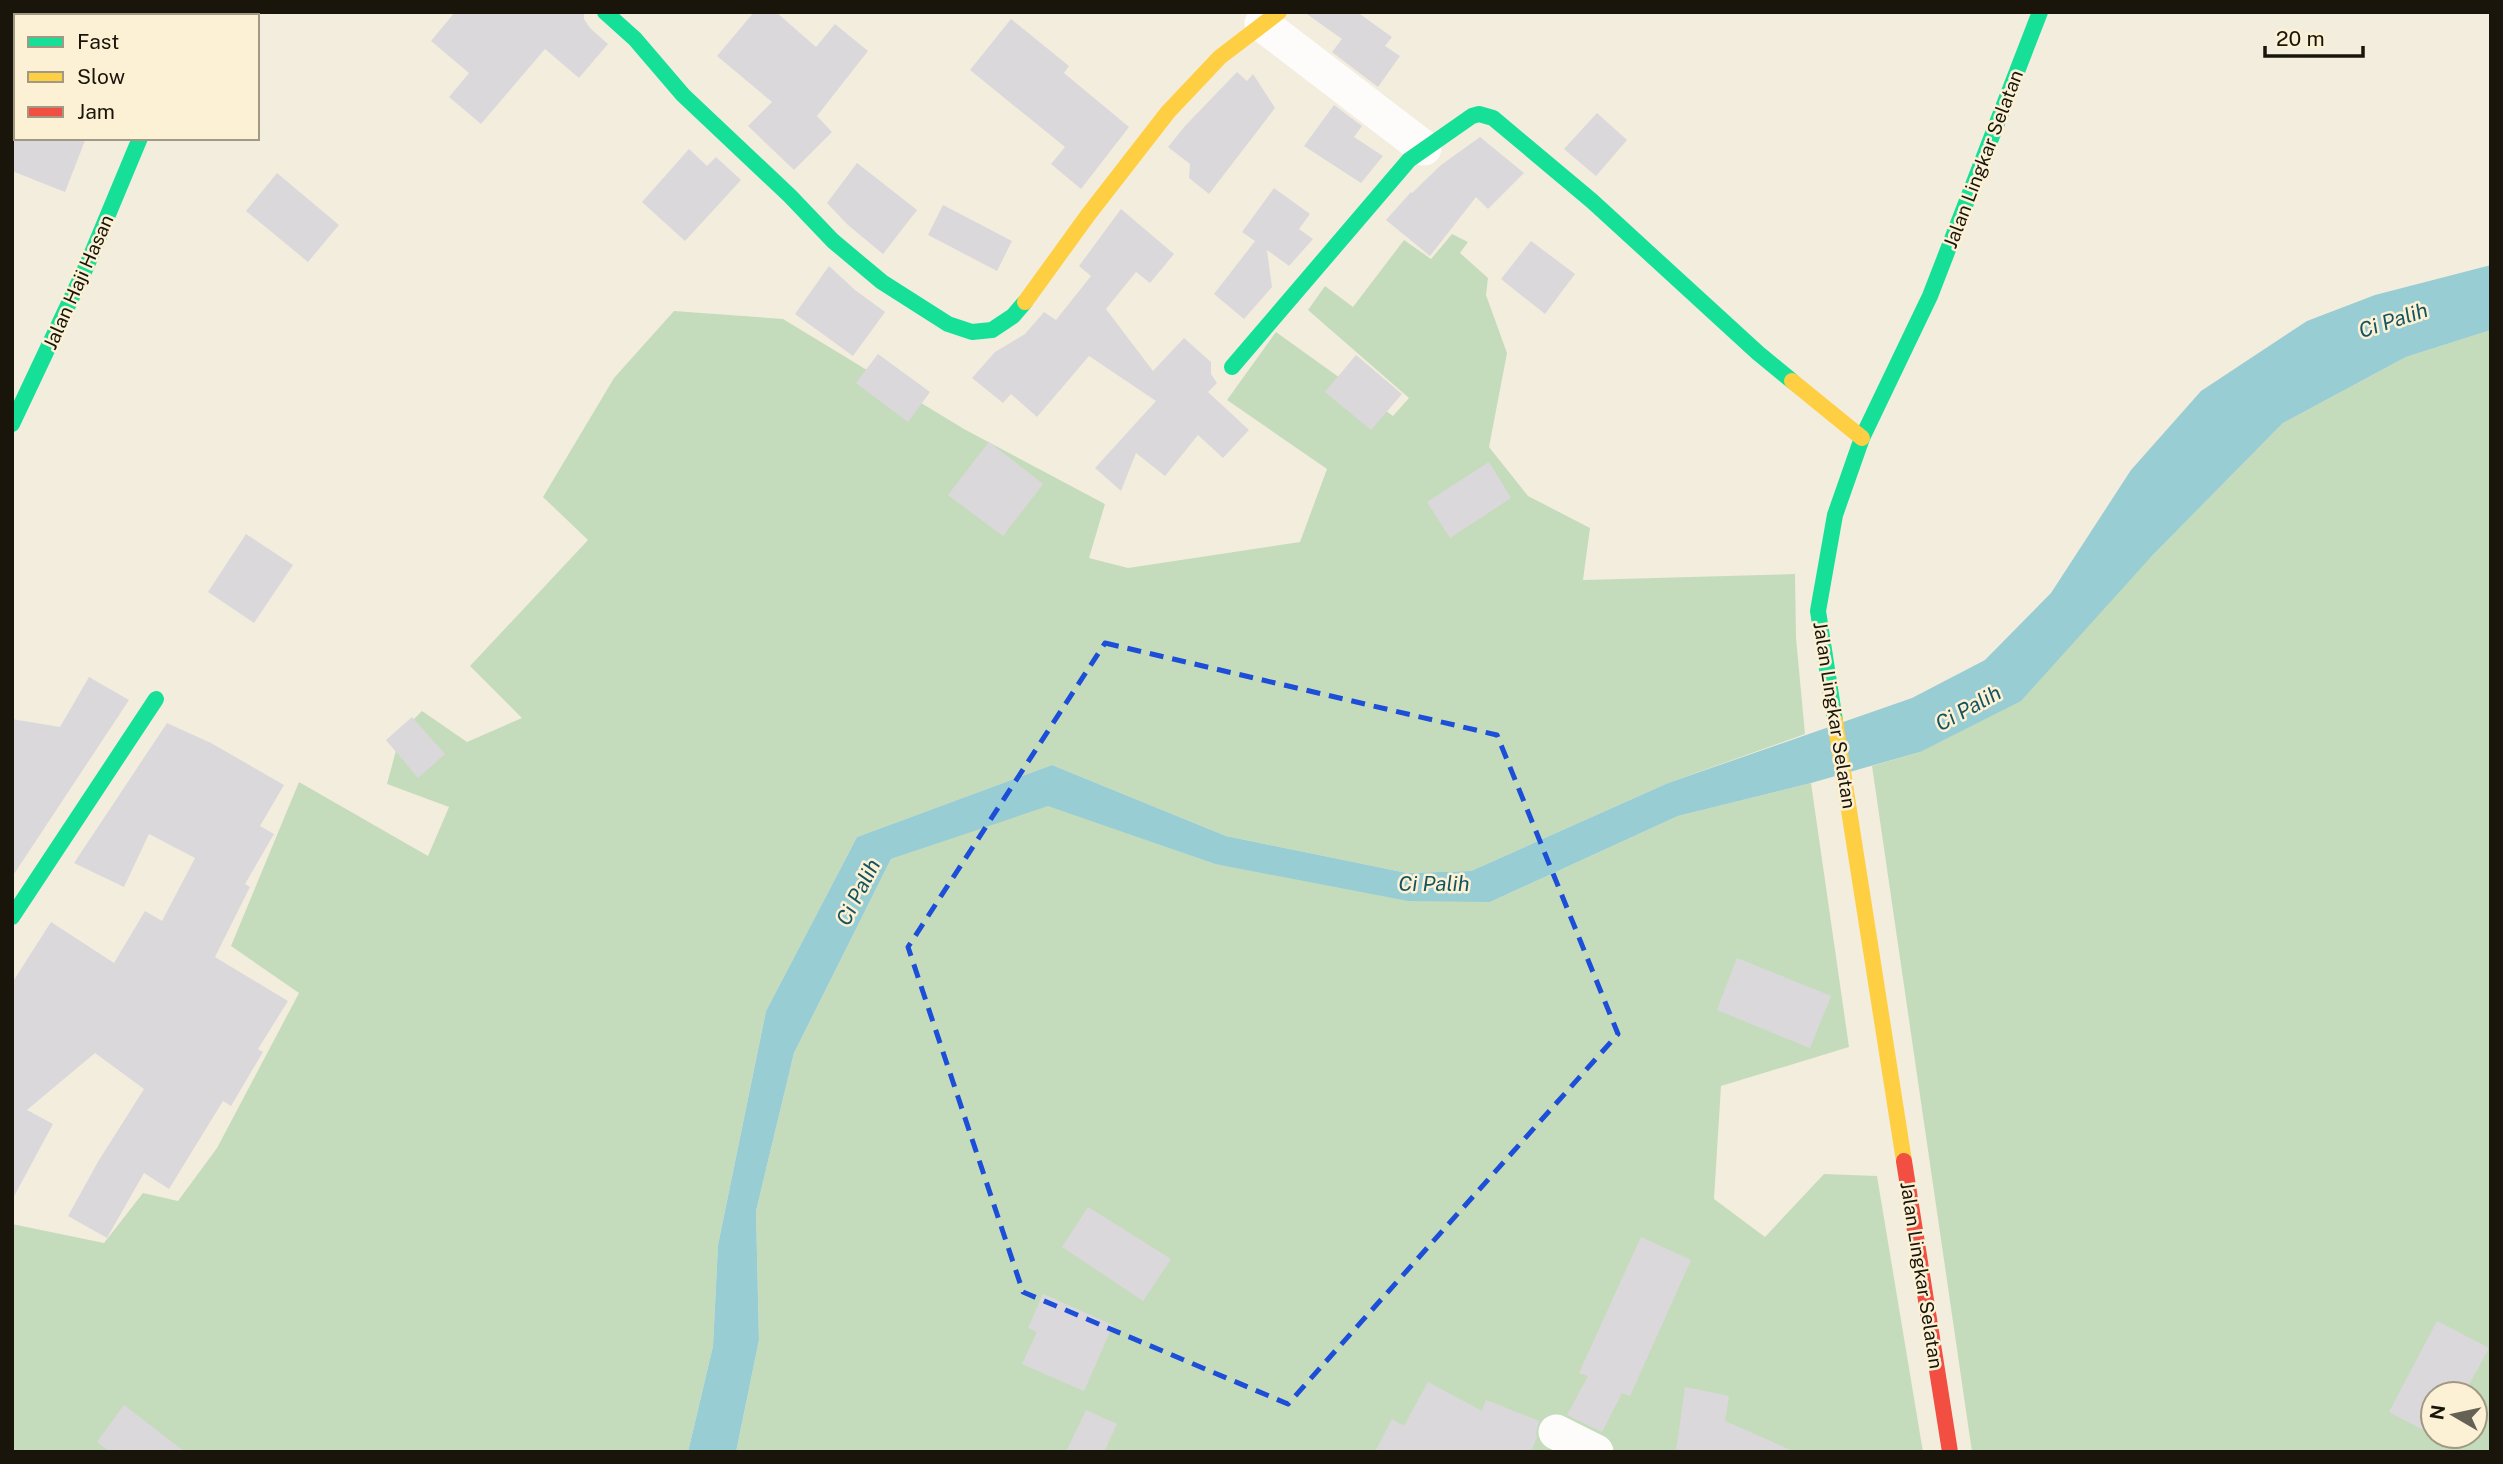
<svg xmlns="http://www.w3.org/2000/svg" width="2503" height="1464" viewBox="0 0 2503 1464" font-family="'Public Sans',sans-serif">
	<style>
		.forest { fill: #c5dcbc; fill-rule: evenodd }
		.water { fill: #99cdd4 }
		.building { fill: #dbd8dc }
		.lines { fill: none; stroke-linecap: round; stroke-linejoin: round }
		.street { stroke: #fdfcfa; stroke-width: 35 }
		.fast { stroke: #16e098; stroke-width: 16 }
		.slow { stroke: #ffcf43; stroke-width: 16 }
		.jam { stroke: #f24e42; stroke-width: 16 }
		.marked { fill: none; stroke: #1d4ed8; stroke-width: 5; stroke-dasharray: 14 9; stroke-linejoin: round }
		.labels { text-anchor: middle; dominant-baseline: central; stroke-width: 5; stroke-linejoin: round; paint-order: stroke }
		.street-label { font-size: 19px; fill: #19150b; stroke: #fcf1d5 }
		.water-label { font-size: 21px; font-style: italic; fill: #135461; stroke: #fcf1d5 }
	</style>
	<rect width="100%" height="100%" fill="#f3edde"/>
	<!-- forest -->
	<g class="forest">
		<path d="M 1452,234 L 1468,242 L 1460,253 L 1488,278 L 1486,295 L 1507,353 L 1489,447 L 1528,496 L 1590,528 L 1583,580 L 1795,574 L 1796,638 L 1805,734 L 1668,783 L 1471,871 L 1407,873 L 1226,836 L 1052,765 L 857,837 L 766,1011 L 718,1245 L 713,1346 L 688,1452 L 12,1452 L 12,1224 L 104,1243 L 143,1193 L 178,1201 L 217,1148 L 299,993 L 231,946 L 299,782 L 428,856 L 449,807 L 387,784 L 401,732 L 422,711 L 467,742 L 522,718 L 470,666 L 588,540 L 543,497 L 614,378 L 674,311 L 783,319 L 964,429 L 1105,504 L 1089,558 L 1128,568 L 1300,542 L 1327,469 L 1227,400 L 1276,332 L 1393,416 L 1409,398 L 1308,310 L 1325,286 L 1353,307 L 1404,240 L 1431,259 Z"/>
		<path d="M 2491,330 L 2491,1452 L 1972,1452 L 1872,766 L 1920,752 L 2150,558 L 2283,423 L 2406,357 ZM 2433,1394 L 2475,1394 L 2475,1436 L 2433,1436 Z"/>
		<path d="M 1811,783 L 1849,1047 L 1721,1086 L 1714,1199 L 1765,1237 L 1824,1174 L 1877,1176 L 1923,1452 L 736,1452 L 759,1340 L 756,1211 L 794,1053 L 891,859 L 1048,805 L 1215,864 L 1490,902 L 1678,816 Z"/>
	</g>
	<!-- water -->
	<path class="water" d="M 2491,265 L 2491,330 L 2406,357 L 2283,423 L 2150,558 L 2021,701 L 1920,752 L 1811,783 L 1678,816 L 1490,902 L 1408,901 L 1215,864 L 1048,806 L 891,859 L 794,1053 L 756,1211 L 759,1340 L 736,1452 L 688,1452 L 713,1346 L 718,1245 L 766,1011 L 857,837 L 1052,765 L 1226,836 L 1407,873 L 1471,871 L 1668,783 L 1912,698 L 1985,660 L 2051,593 L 2131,470 L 2201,391 L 2307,321 L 2375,295 Z"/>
	<!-- building -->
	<g class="building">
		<path d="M 455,12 L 584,12 L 584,19 L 590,28 L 608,44 L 579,78 L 545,49 L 481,124 L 449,97 L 469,73 L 431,41 Z"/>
		<path d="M 754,12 L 776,12 L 816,47 L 835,24 L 868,51 L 817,116 L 832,132 L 794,170 L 748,126 L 772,102 L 717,56 Z"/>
		<path d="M 1304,12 L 1357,12 L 1392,37 L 1385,46 L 1400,56 L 1378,87 L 1332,52 L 1342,39 Z"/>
		<path d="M 1011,19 L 1069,66 L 1064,73 L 1129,127 L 1081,189 L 1051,164 L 1065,147 L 970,70 Z"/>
		<path d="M 1237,72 L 1247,81 L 1253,74 L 1275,108 L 1209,194 L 1189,178 L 1190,164 L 1168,147 L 1185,126 Z"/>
		<path d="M 1334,105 L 1362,126 L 1354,137 L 1383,156 L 1361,183 L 1304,146 Z"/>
		<path d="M 1597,113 L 1627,140 L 1596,176 L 1564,149 Z"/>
		<path d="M 1480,137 L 1524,173 L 1488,209 L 1476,197 L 1430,256 L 1386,220 L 1411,192 L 1412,193 L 1441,165 Z"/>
		<path d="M 12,138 L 86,138 L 65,192 L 12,171 Z"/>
		<path d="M 689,149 L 707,166 L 716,157 L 741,180 L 685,241 L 642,202 Z"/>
		<path d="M 857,163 L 917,210 L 883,254 L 848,225 L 827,203 Z"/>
		<path d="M 277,173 L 339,225 L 308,262 L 246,211 Z"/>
		<path d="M 1274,188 L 1310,214 L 1299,229 L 1313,239 L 1289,266 L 1267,250 L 1272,287 L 1244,319 L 1214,294 L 1255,241 L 1242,232 Z"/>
		<path d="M 943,205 L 1012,241 L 997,271 L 928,235 Z"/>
		<path d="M 1121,209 L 1174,254 L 1150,283 L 1136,272 L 1106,309 L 1153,371 L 1184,338 L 1211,362 L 1211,374 L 1217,383 L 1208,392 L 1249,430 L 1223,458 L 1198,435 L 1165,476 L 1136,453 L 1121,491 L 1095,468 L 1156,401 L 1089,356 L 1037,417 L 1011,394 L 1003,403 L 972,378 L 995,352 L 1025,334 L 1044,312 L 1056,320 L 1091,276 L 1079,266 Z"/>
		<path d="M 1531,241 L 1575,274 L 1545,314 L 1501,279 Z"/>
		<path d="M 829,266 L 855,290 L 885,312 L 853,356 L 795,314 Z"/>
		<path d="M 878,354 L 930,392 L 908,422 L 856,383 Z"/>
		<path d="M 1356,355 L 1402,394 L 1371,430 L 1325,392 Z"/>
		<path d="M 989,442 L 1043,484 L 1003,536 L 948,495 Z"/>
		<path d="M 1489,462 L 1511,498 L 1450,538 L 1427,502 Z"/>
		<path d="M 246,534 L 293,565 L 254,623 L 208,592 Z"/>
		<path d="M 89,677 L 129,700 L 12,877 L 12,719 L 60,727 Z"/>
		<path d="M 412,717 L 445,754 L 418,778 L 386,740 Z"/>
		<path d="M 167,723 L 211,743 L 284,785 L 260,826 L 274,834 L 245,884 L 250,887 L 215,957 L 288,1001 L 258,1049 L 263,1052 L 231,1106 L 223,1101 L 169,1189 L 144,1173 L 107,1238 L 68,1216 L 99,1160 L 144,1089 L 95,1053 L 27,1110 L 53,1124 L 12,1200 L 12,983 L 51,922 L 114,963 L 145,911 L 162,921 L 195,858 L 149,834 L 124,887 L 74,863 Z"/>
		<path d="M 1737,958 L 1831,996 L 1810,1048 L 1717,1010 Z"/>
		<path d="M 1088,1207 L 1171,1259 L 1143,1301 L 1062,1247 Z"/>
		<path d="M 1641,1237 L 1691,1260 L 1630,1396 L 1622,1393 L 1602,1432 L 1567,1415 L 1588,1376 L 1579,1373 Z"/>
		<path d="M 1043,1294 L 1113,1325 L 1084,1391 L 1022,1364 L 1037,1332 L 1028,1328 Z"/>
		<path d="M 2437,1321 L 2489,1348 L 2464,1394 L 2433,1394 L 2433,1435 L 2389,1412 Z"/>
		<path d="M 1428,1382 L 1482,1411 L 1486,1400 L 1539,1421 L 1536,1433 L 1537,1437 L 1531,1452 L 1375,1452 L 1392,1419 L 1404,1426 Z"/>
		<path d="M 1685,1387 L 1729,1396 L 1725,1421 L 1795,1452 L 1676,1452 Z"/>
		<path d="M 124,1405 L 185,1452 L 110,1452 L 97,1442 Z"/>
		<path d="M 1086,1410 L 1117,1424 L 1104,1452 L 1066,1452 Z"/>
	</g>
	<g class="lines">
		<!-- street -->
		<g class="street">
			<path d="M 199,16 L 201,12"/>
			<path d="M 1262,24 L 1424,148"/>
			<path d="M 1556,1432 L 1596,1452"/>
		</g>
		<!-- fast -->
		<g class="fast">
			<path d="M 605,12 L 635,39 L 683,95 L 790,196 L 833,241 L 882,282 L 948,324 L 972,332 L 992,330 L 1013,316 L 1025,302"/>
			<path d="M 1232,367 L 1409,160 L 1472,116 L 1479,114 L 1493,118 L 1592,201 L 1758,353 L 1792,381"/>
			<path d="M 12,424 L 87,265 L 140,138"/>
			<path d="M 1835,721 L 1818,611 L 1835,515 L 1862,438 L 1930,296 L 2040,12"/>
			<path d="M 12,917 L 156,699"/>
		</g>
		<!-- slow -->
		<g class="slow">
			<path d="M 1025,302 L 1088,215 L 1168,112 L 1220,57 L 1279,12"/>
			<path d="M 1792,381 L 1862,438"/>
			<path d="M 1835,721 L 1904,1161"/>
		</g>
		<!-- jam -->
		<path class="jam" d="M 1904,1161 L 1950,1452"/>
	</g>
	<!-- marked area -->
	<path class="marked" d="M 1105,643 L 1497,735 L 1618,1034 L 1288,1404 L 1023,1292 L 908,947 Z"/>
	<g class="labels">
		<!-- street labels -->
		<g class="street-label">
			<text transform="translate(1983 159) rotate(-69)">Jalan Lingkar Selatan</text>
			<text transform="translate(78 282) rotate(-66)">Jalan Haji Hasan</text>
			<text transform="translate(1835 715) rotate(81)">Jalan Lingkar Selatan</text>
			<text transform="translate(1922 1275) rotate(81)">Jalan Lingkar Selatan</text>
		</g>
		<!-- water labels -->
		<g class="water-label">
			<text transform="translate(2393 320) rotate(-18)">Ci Palih</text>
			<text transform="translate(1968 708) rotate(-29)">Ci Palih</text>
			<text x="1434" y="883">Ci Palih</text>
			<text transform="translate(858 892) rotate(-63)">Ci Palih</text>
		</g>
	</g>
	<!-- border -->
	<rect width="2503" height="1464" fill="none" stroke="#19150b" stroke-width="28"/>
	<!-- legend -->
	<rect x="14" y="14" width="245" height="126" fill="#fcf1d5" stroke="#a19984" stroke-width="2"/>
	<rect x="28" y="37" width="35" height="10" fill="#16e098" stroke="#a19984" stroke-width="2"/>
	<text x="77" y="49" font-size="21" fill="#19150b">Fast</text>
	<rect x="28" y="72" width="35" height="10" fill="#ffcf43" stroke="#a19984" stroke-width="2"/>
	<text x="77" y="84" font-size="21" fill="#19150b">Slow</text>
	<rect x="28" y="107" width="35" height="10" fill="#f24e42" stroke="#a19984" stroke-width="2"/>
	<text x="77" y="119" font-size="21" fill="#19150b">Jam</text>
	<!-- north arrow -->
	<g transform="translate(2454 1415) rotate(279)"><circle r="33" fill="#fcf1d5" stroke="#a19984" stroke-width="2"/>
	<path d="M0-5L12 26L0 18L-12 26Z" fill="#656155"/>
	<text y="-10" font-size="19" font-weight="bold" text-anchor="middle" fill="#19150b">N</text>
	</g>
	<!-- scale -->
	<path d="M2265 46v10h98v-10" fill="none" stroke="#19150b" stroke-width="3.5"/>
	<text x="2276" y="46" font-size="21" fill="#19150b" stroke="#fcf1d5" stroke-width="5" paint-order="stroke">20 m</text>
</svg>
